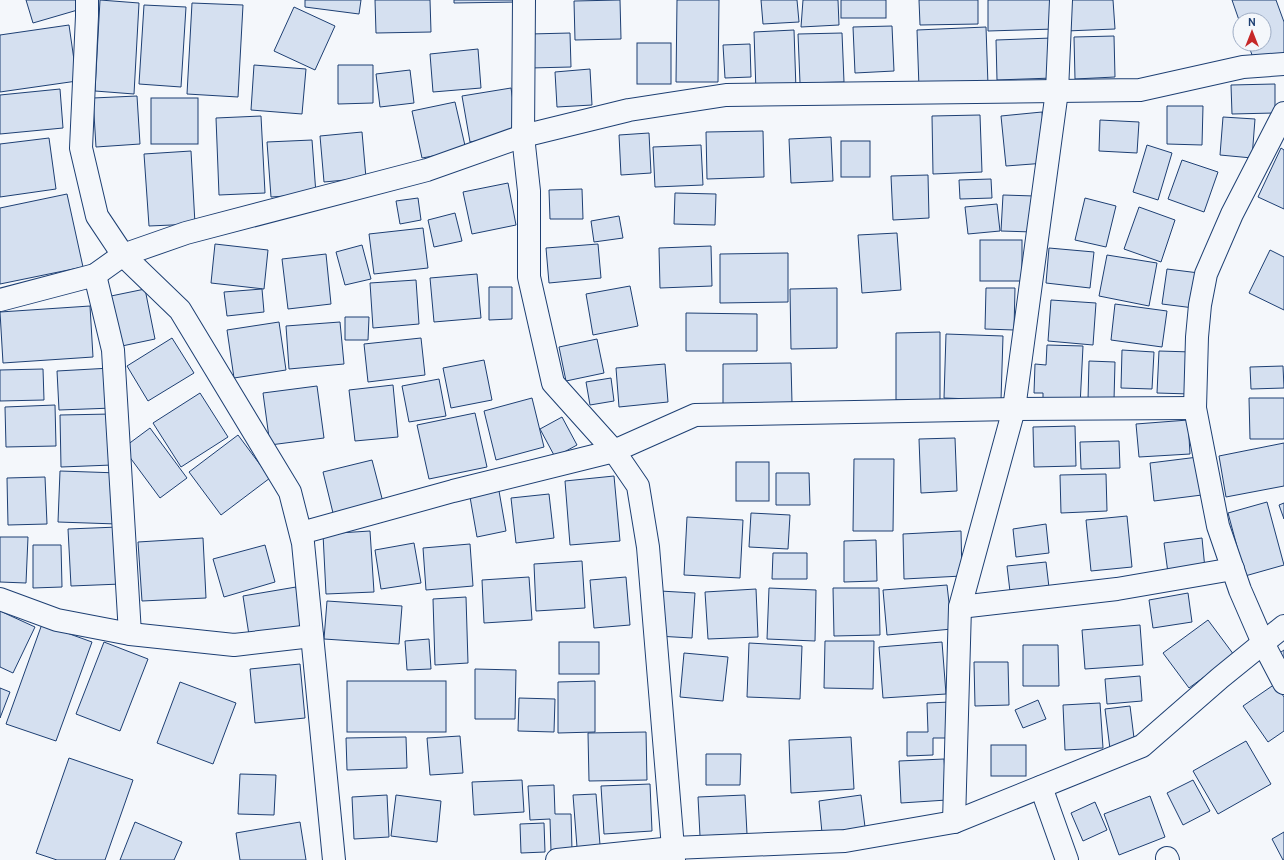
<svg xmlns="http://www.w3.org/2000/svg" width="1284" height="860" viewBox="0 0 1284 860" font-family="Cabin,sans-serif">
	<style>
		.building { fill: #d5e0f0; stroke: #1d3f73 }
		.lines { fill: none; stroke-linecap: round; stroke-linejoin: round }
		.street-casing { stroke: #1d3f73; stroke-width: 24 }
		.street { stroke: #f4f7fb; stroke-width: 22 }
	</style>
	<rect width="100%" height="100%" fill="#f4f7fb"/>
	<!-- building -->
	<g class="building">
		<path d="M 26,0 L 79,0 L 81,9 L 33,23 Z"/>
		<path d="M 100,0 L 139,3 L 134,94 L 95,91 Z"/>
		<path d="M 305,0 L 361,0 L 359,14 L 305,7 Z"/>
		<path d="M 375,0 L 430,0 L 431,32 L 376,33 Z"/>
		<path d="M 454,0 L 518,0 L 518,2 L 454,3 Z"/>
		<path d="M 620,0 L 621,39 L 575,40 L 574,1 Z"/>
		<path d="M 677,0 L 719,0 L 718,82 L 676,82 Z"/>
		<path d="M 761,0 L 797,0 L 799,22 L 763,24 Z"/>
		<path d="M 803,0 L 838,0 L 839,25 L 801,27 Z"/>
		<rect x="841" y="0" width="45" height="18"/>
		<path d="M 919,0 L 978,0 L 978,24 L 920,25 Z"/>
		<path d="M 988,0 L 1054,0 L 1055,29 L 988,31 Z"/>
		<path d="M 1065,0 L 1113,0 L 1115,29 L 1066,31 Z"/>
		<path d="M 1232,0 L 1276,0 L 1284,22 L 1284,53 L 1255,63 L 1248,44 L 1264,44 L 1264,20 L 1240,20 L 1240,23 Z"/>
		<path d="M 192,3 L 243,5 L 238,97 L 187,94 Z"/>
		<path d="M 144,5 L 186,7 L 181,87 L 139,84 Z"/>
		<path d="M 294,7 L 335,26 L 315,70 L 274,51 Z"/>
		<path d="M 69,25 L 77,81 L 0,92 L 0,35 Z"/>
		<path d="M 892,26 L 894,71 L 855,73 L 853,27 Z"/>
		<path d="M 986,27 L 988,85 L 919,88 L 917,30 Z"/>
		<path d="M 794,30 L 796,90 L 756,92 L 754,32 Z"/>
		<path d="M 570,33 L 571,67 L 530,68 L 530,34 Z"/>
		<path d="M 842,33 L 844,82 L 800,83 L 798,34 Z"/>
		<path d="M 1114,36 L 1115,77 L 1075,79 L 1074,37 Z"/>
		<path d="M 1052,38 L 1053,78 L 997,80 L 996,40 Z"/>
		<rect x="637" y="43" width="34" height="41"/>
		<path d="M 750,44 L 751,77 L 725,78 L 723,45 Z"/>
		<path d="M 478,49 L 481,88 L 433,92 L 430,54 Z"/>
		<path d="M 254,65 L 306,69 L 302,114 L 251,110 Z"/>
		<path d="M 338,65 L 373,65 L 373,103 L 338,104 Z"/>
		<path d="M 590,69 L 592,105 L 557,107 L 555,72 Z"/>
		<path d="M 410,70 L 414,103 L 380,107 L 376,74 Z"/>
		<path d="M 1275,84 L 1275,113 L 1232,114 L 1231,85 Z"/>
		<path d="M 511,88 L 518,134 L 470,142 L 462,96 Z"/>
		<path d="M 60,89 L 63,128 L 0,134 L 0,95 Z"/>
		<path d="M 137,96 L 140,144 L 96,147 L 93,98 Z"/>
		<rect x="151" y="98" width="47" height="46"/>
		<path d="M 455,102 L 466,150 L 422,158 L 412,111 Z"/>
		<path d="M 1167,106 L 1203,106 L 1202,145 L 1167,144 Z"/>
		<path d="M 1042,112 L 1046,163 L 1006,166 L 1001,116 Z"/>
		<path d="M 980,115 L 982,172 L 933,174 L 932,116 Z"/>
		<path d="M 261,116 L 265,193 L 219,195 L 216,118 Z"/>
		<path d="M 1223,117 L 1255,119 L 1252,158 L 1220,155 Z"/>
		<path d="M 1100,120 L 1139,122 L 1137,153 L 1099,151 Z"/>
		<path d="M 763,131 L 764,177 L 707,179 L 706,132 Z"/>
		<path d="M 362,132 L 366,178 L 324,182 L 320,136 Z"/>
		<path d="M 649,133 L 651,173 L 621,175 L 619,135 Z"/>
		<path d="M 831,137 L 833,181 L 791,183 L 789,139 Z"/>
		<path d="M 49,138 L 56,189 L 0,197 L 0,144 Z"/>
		<path d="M 312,140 L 316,194 L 271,197 L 267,142 Z"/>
		<rect x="841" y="141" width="29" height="36"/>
		<path d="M 701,145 L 703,185 L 655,187 L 653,147 Z"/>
		<path d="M 1147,145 L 1172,153 L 1158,200 L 1133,192 Z"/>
		<path d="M 1281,148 L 1284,150 L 1284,209 L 1258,197 Z"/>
		<path d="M 191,151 L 195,224 L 149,226 L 144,154 Z"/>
		<path d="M 1182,160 L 1218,172 L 1204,212 L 1168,199 Z"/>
		<path d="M 928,175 L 929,218 L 893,220 L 891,176 Z"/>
		<path d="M 991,179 L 992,198 L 960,199 L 959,180 Z"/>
		<path d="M 508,183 L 516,225 L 472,234 L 463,192 Z"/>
		<path d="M 582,189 L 583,219 L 550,219 L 549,190 Z"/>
		<path d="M 675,193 L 716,194 L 715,225 L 674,224 Z"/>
		<path d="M 67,194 L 83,267 L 0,284 L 0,208 Z"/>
		<path d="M 1003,195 L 1034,196 L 1033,232 L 1001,231 Z"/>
		<path d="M 418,198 L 421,220 L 400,224 L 396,201 Z"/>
		<path d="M 1085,198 L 1116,206 L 1106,247 L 1075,240 Z"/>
		<path d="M 997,204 L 1000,231 L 968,234 L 965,207 Z"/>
		<path d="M 1139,207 L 1175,220 L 1161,262 L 1124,249 Z"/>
		<path d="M 455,213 L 462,241 L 434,247 L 428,220 Z"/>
		<path d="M 619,216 L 623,238 L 594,242 L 591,221 Z"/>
		<path d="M 423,228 L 428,268 L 374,274 L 369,234 Z"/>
		<path d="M 897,233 L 901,290 L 862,293 L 858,235 Z"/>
		<rect x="980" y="240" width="42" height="41"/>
		<path d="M 215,244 L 268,250 L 264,289 L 211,283 Z"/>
		<path d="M 598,244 L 601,278 L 549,283 L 546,248 Z"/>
		<path d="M 362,245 L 371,279 L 345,285 L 336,252 Z"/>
		<path d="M 711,246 L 712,286 L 660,288 L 659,248 Z"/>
		<path d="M 1049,248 L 1094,252 L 1090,288 L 1046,283 Z"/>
		<path d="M 1270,250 L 1284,257 L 1284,310 L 1249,293 Z"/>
		<path d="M 788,253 L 788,302 L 720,303 L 720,254 Z"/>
		<path d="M 326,254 L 331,304 L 288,309 L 282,259 Z"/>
		<path d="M 1107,255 L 1157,263 L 1149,306 L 1099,296 Z"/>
		<path d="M 1167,269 L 1199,273 L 1194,308 L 1162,304 Z"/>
		<path d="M 477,274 L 481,318 L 434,322 L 430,278 Z"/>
		<path d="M 416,280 L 419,324 L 373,328 L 370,283 Z"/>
		<path d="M 630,286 L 638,326 L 593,335 L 586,294 Z"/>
		<path d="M 489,287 L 512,287 L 512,319 L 489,320 Z"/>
		<path d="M 837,288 L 837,348 L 791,349 L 790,289 Z"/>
		<path d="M 986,288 L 1015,288 L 1014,330 L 985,329 Z"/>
		<path d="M 145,289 L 155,339 L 122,346 L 111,296 Z"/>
		<path d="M 262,289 L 264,312 L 227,316 L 224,292 Z"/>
		<path d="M 1051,300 L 1096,303 L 1093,345 L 1048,341 Z"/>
		<path d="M 1115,304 L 1167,311 L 1162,347 L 1111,340 Z"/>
		<path d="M 90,306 L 93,357 L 3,363 L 0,312 Z"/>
		<path d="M 686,313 L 757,314 L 757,351 L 686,351 Z"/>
		<path d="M 345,317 L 369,317 L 368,340 L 345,340 Z"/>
		<path d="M 279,322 L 286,370 L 234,378 L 227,330 Z"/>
		<path d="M 340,322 L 344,364 L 289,369 L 286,326 Z"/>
		<path d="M 940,332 L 940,400 L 896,400 L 896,333 Z"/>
		<path d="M 946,334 L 1003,336 L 1001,400 L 944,398 Z"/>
		<path d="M 172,338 L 194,373 L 148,401 L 127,366 Z"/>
		<path d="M 421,338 L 425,375 L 368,382 L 364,344 Z"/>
		<path d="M 597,339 L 604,373 L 566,381 L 559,347 Z"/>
		<path d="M 1047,345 L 1083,346 L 1080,406 L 1043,405 L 1043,393 L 1034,393 L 1035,364 L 1046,365 Z"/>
		<path d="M 1122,350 L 1154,352 L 1152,389 L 1121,388 Z"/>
		<path d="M 1159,351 L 1192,352 L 1190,394 L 1157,393 Z"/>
		<path d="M 484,360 L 492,400 L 451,408 L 443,368 Z"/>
		<path d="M 1089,361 L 1115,362 L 1114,400 L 1088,400 Z"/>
		<path d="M 791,363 L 792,403 L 723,404 L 723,364 Z"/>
		<path d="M 665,364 L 668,402 L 619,407 L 616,368 Z"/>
		<path d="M 1283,366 L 1284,388 L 1251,389 L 1250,367 Z"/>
		<path d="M 111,368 L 113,408 L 59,410 L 57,371 Z"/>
		<path d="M 43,369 L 44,400 L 0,401 L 0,370 Z"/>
		<path d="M 611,378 L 614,401 L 590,405 L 586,382 Z"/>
		<path d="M 439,379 L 446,416 L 409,422 L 402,386 Z"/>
		<path d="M 393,385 L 398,437 L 355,441 L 349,390 Z"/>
		<path d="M 317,386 L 324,438 L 270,445 L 263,393 Z"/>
		<path d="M 200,393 L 228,437 L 181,467 L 153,423 Z"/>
		<path d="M 532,398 L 544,447 L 496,460 L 484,411 Z"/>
		<path d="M 1249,398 L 1284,398 L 1284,439 L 1250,439 Z"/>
		<path d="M 55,405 L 56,446 L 6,447 L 5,407 Z"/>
		<path d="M 475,413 L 487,467 L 429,479 L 417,425 Z"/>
		<path d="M 111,414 L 112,465 L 61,467 L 60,415 Z"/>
		<path d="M 562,417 L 577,445 L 555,457 L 540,429 Z"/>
		<path d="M 1188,420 L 1190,454 L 1139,457 L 1136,424 Z"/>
		<path d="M 1075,426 L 1076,466 L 1034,467 L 1033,427 Z"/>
		<path d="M 150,428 L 187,478 L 160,498 L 123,448 Z"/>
		<path d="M 238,435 L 270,478 L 221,515 L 189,472 Z"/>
		<path d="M 955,438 L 957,491 L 921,493 L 919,439 Z"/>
		<path d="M 1119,441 L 1120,468 L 1081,469 L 1080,442 Z"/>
		<path d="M 1284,443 L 1284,486 L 1226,497 L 1219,456 Z"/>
		<path d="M 1198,457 L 1202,495 L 1154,501 L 1150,463 Z"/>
		<path d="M 854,459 L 894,459 L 893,531 L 853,531 Z"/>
		<path d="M 372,460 L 384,506 L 334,517 L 323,472 Z"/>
		<rect x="736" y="462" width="33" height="39"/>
		<path d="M 60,471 L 119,473 L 117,524 L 58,522 Z"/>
		<path d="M 776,473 L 809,473 L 810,505 L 776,505 Z"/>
		<path d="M 1106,474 L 1107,511 L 1061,513 L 1060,475 Z"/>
		<path d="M 614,476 L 620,541 L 570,545 L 565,481 Z"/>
		<path d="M 45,477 L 47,524 L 8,525 L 7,478 Z"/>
		<path d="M 499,491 L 506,531 L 477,537 L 470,497 Z"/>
		<path d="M 549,494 L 554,538 L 516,543 L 511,498 Z"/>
		<path d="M 1267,502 L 1284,565 L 1245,576 L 1228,513 Z"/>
		<path d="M 1284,503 L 1284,519 L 1279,505 Z"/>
		<path d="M 751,513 L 790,515 L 788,549 L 749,547 Z"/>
		<path d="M 1127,516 L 1132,567 L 1091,571 L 1086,520 Z"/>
		<path d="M 687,517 L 743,520 L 740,578 L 684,575 Z"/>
		<path d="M 1046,524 L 1049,553 L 1016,557 L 1013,529 Z"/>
		<path d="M 118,527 L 121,584 L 71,586 L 68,529 Z"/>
		<path d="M 370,531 L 374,592 L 326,594 L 323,534 Z"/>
		<path d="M 961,531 L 962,576 L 904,579 L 903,534 Z"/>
		<path d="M 0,537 L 28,537 L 26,583 L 0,582 Z"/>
		<path d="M 203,538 L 206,598 L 142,601 L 138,542 Z"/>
		<path d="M 1202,538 L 1205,569 L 1168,573 L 1164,543 Z"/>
		<path d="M 876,540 L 877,581 L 844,582 L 844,541 Z"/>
		<path d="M 414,543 L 421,583 L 381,589 L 375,550 Z"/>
		<path d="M 470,544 L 473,586 L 426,590 L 423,548 Z"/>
		<path d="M 33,545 L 61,545 L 62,587 L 33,588 Z"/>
		<path d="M 265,545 L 275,582 L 224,597 L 213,559 Z"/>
		<path d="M 773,553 L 807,553 L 807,579 L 772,579 Z"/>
		<path d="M 582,561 L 585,608 L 536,611 L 534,564 Z"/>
		<path d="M 1046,562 L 1050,596 L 1011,600 L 1007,566 Z"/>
		<path d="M 529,577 L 532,620 L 484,623 L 482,580 Z"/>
		<path d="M 626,577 L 630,625 L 594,628 L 590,580 Z"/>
		<path d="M 947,585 L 952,629 L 887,635 L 883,590 Z"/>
		<path d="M 296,587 L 302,626 L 249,635 L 243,596 Z"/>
		<path d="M 769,588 L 816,590 L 815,641 L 767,639 Z"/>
		<path d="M 833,588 L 879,588 L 880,635 L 834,636 Z"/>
		<path d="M 756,589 L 758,637 L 708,639 L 705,592 Z"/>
		<path d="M 660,591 L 695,593 L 692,638 L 657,636 Z"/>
		<path d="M 1188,593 L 1192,622 L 1153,628 L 1149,600 Z"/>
		<path d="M 466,597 L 468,663 L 435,665 L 433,599 Z"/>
		<path d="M 327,601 L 402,606 L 399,644 L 324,639 Z"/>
		<path d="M 0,611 L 35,627 L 13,673 L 0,667 Z"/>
		<path d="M 1208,620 L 1234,655 L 1189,688 L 1163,653 Z"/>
		<path d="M 42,624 L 92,642 L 56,741 L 6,724 Z"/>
		<path d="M 1140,625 L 1143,665 L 1085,669 L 1082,630 Z"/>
		<path d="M 429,639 L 431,669 L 407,670 L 405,641 Z"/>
		<path d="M 825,641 L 874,641 L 873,689 L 824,688 Z"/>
		<path d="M 104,642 L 148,659 L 120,731 L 76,714 Z"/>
		<rect x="559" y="642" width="40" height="32"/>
		<path d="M 942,642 L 946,694 L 883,698 L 879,647 Z"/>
		<path d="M 749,643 L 802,646 L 800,699 L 747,697 Z"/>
		<path d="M 1023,645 L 1058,645 L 1059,686 L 1023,686 Z"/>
		<path d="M 1284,650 L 1284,671 L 1275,656 Z"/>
		<path d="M 684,653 L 728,657 L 723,701 L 680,697 Z"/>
		<path d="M 974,662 L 1008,662 L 1009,705 L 975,706 Z"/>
		<path d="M 300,664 L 305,718 L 255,723 L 250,669 Z"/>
		<path d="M 475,669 L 516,670 L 515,719 L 475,719 Z"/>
		<path d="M 1140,676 L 1142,701 L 1107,704 L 1105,679 Z"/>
		<rect x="347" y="681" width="99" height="51"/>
		<path d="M 595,681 L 595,732 L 558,733 L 558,682 Z"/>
		<path d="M 180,682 L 236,703 L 213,764 L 157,743 Z"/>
		<path d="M 1275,684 L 1284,697 L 1284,731 L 1268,742 L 1243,706 Z"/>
		<path d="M 0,688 L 10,692 L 0,718 Z"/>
		<path d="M 519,698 L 555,699 L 554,732 L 518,731 Z"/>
		<path d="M 1038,700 L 1046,719 L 1023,728 L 1015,710 Z"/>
		<path d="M 951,702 L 951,738 L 933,738 L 933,755 L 907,756 L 907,732 L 928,732 L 927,703 Z"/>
		<path d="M 1100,703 L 1103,748 L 1065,750 L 1063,705 Z"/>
		<path d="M 1130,706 L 1135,746 L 1110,749 L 1105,709 Z"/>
		<path d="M 646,732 L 647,780 L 589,781 L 588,733 Z"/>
		<path d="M 460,736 L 463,773 L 430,775 L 427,738 Z"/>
		<path d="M 406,737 L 407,768 L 347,770 L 346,738 Z"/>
		<path d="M 851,737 L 854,789 L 791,793 L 789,740 Z"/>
		<path d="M 1246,741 L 1271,784 L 1218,814 L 1193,771 Z"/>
		<rect x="991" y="745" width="35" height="31"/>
		<path d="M 706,754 L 741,754 L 740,785 L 706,785 Z"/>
		<path d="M 69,758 L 133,780 L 105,860 L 57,860 L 36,853 Z"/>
		<path d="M 944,759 L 947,800 L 901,803 L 899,761 Z"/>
		<path d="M 240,774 L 276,775 L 274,815 L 238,814 Z"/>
		<path d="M 522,780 L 524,812 L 474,815 L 472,782 Z"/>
		<path d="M 1193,780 L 1210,811 L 1183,825 L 1167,793 Z"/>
		<path d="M 650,784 L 652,831 L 604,834 L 601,786 Z"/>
		<path d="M 554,785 L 555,814 L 571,814 L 572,850 L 551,851 L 550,819 L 530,820 L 528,786 Z"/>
		<path d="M 596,794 L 600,845 L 577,847 L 573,795 Z"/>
		<path d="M 387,795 L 389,837 L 354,839 L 352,797 Z"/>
		<path d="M 396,795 L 441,801 L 437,842 L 391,836 Z"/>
		<path d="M 745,795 L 747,834 L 700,836 L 698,797 Z"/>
		<path d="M 861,795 L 865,827 L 822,833 L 819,801 Z"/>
		<path d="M 1150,796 L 1165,837 L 1119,855 L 1104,814 Z"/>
		<path d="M 1095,802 L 1107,830 L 1083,841 L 1071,813 Z"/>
		<path d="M 135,822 L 182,842 L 174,860 L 120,860 Z"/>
		<path d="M 300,822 L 306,860 L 240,860 L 236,833 Z"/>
		<path d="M 544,823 L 545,852 L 521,853 L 520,824 Z"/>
		<path d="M 1284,832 L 1284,860 L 1283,860 L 1272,839 Z"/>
	</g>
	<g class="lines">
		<defs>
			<g id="street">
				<path d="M 87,0 L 87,16 L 81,148 L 97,216 L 123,255 L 180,310 L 290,492 L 303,543 L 334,860"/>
				<path d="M 524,0 L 523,136 L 529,191 L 529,277 L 553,383 L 614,451 L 638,486 L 648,547 L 674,860"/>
				<path d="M 1284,113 L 1232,214 L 1206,274 L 1200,305 L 1197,337 L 1195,408 L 1218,526 L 1240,590 L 1263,643 L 1284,683"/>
				<path d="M 95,275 L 113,350 L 130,634"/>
				<path d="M 0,300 L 95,275 L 123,255 L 186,233 L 427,170 L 523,136 L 629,110 L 726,95 L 1140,90 L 1243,67 L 1284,64"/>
				<path d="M 301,533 L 453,491 L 614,451 L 695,415 L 1014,409 L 1195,408"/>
				<path d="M 0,599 L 57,620 L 130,634 L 234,645 L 312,636"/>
				<path d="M 960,607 L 1117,589 L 1233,569"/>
				<path d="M 1041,787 L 1067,860"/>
				<path d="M 954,822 L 960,607 L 1014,409 L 1057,91 L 1061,0"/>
				<path d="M 1167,858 L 1168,860"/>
				<path d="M 557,860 L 673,848 L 845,841 L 954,822 L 1142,746 L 1220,678 L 1284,626"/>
			</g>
		</defs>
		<!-- street casing -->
		<use href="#street" class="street-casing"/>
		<!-- street -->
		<use href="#street" class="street"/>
	</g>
	<!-- north arrow -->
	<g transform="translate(1252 32)"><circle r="19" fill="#f4f7fb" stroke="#9eadc5"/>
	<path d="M0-3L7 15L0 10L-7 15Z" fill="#c62828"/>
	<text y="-6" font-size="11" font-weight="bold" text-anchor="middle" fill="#1d3f73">N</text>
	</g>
</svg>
